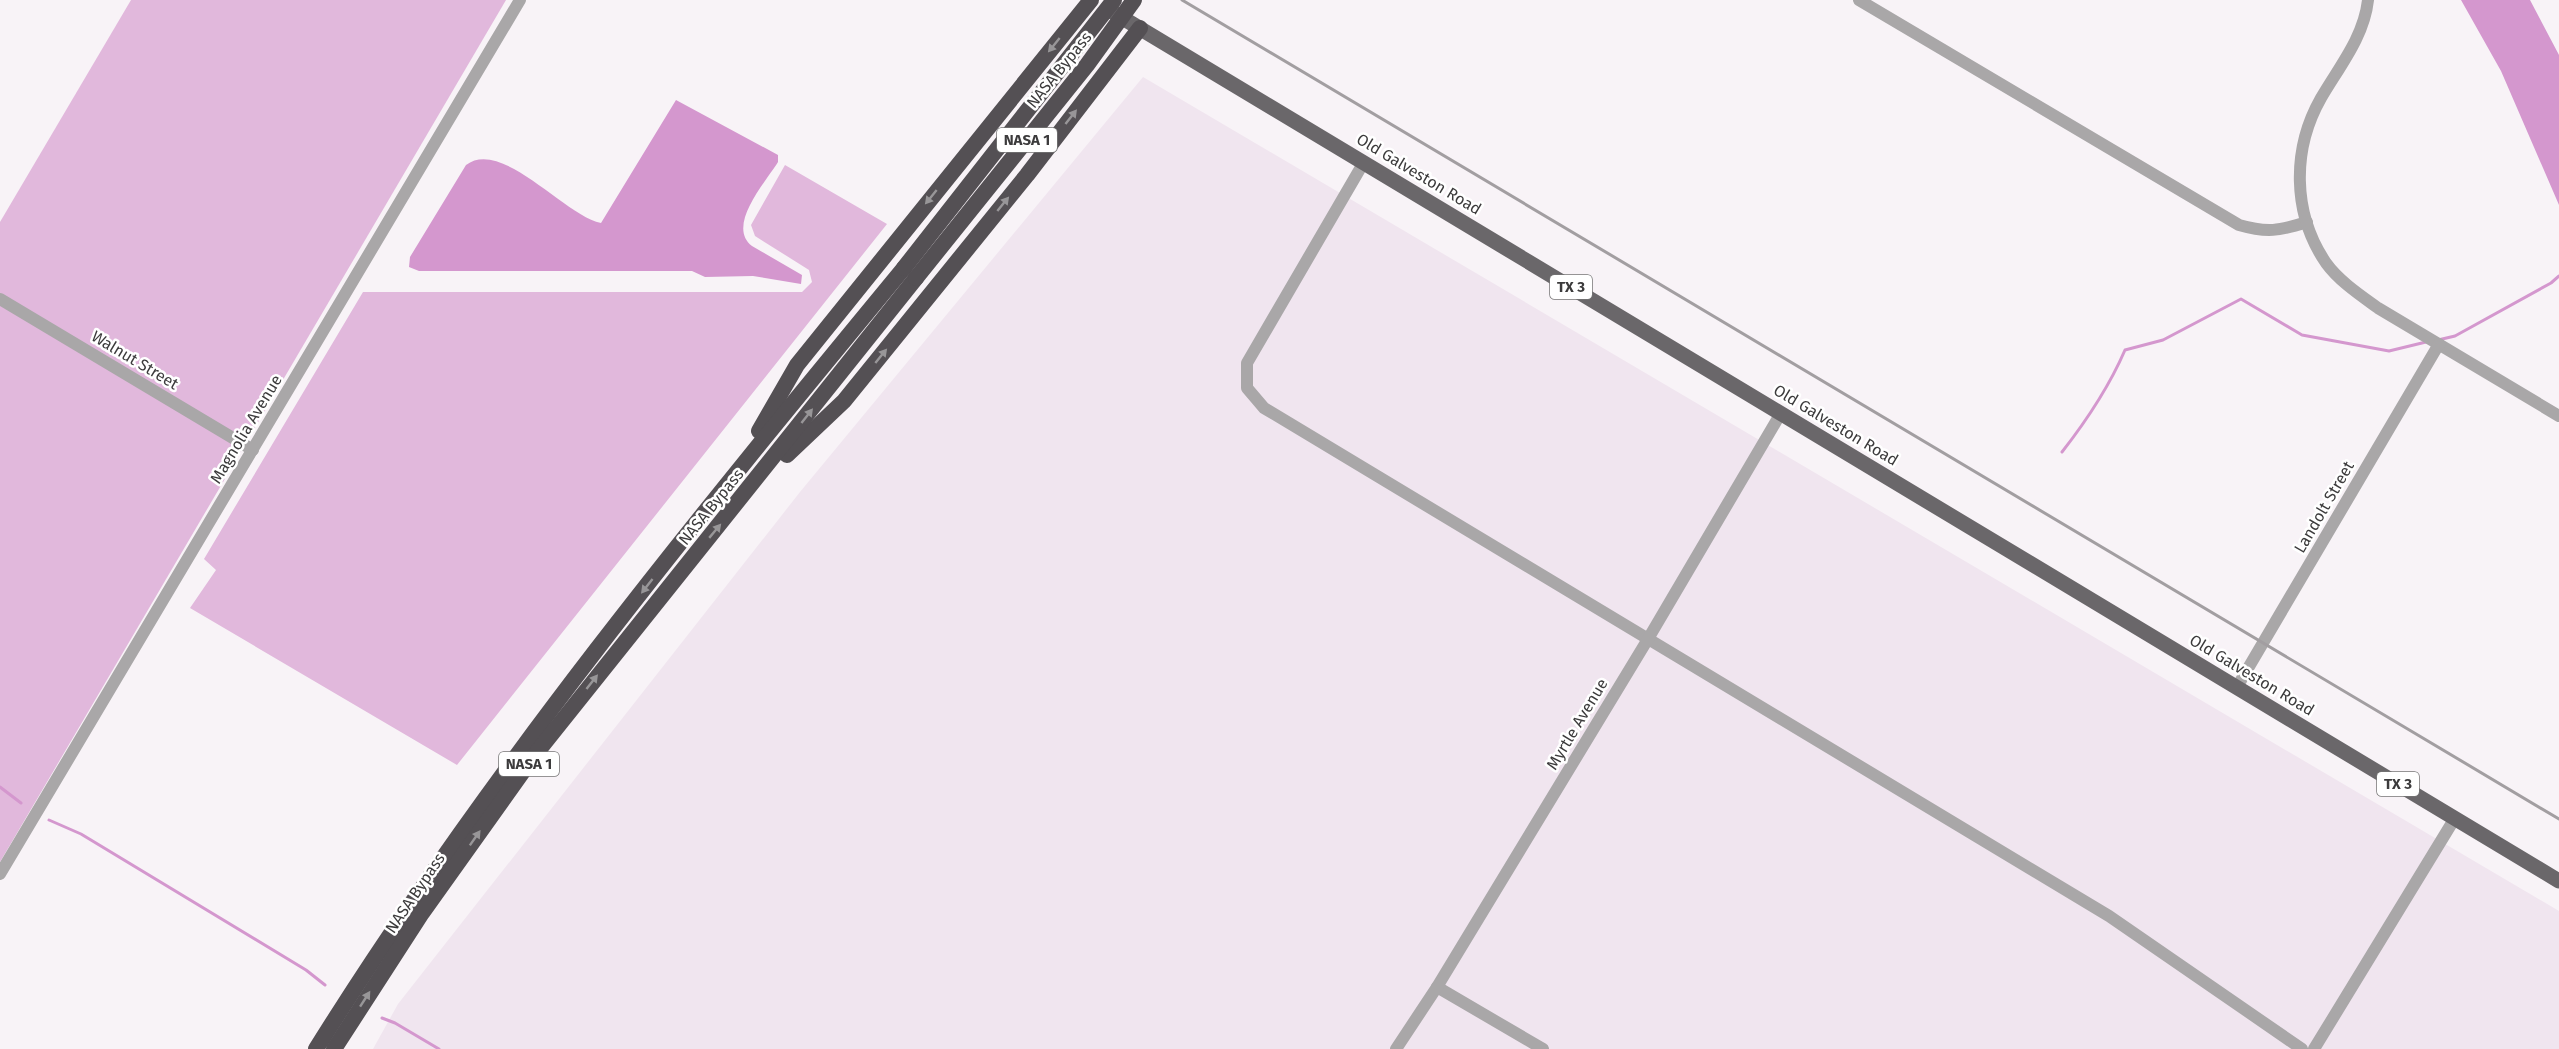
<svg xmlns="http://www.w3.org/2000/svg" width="2559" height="1049" viewBox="0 0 2559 1049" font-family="'Fira Sans',sans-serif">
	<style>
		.built { fill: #f0e5ef }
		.green { fill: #e1b8dc }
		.water { fill: #d497ce }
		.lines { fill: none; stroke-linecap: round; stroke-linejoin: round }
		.stream { stroke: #d497ce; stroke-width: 3 }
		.minor { stroke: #a9a7a8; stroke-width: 12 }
		.major { stroke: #6a676a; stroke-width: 15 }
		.highway { stroke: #545054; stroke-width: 16 }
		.rail { stroke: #a29ea1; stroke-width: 3 }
		.highway-bridge { stroke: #545054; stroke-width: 16 }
		.oneway { fill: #989698 }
		.labels { text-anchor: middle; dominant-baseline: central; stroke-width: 5; stroke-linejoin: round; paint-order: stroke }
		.shield { fill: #fff; stroke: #767676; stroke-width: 1.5 }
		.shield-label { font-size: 15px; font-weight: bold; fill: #3c3b3c }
		.street-label { font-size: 16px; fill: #3c3b3c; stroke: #fff }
	</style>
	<rect width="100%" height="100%" fill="#f8f3f7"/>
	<!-- built -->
	<path class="built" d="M 1143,77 L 2559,911 L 2559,1049 L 373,1049 L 398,1004 L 800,492 Z"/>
	<!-- green -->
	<g class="green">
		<path d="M 131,0 L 506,0 L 0,862 L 0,222 Z"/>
		<path d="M 785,165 L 887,224 L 457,765 L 190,608 L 216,570 L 204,559 L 363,292 L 802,292 L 812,282 L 809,270 L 755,236 L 751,225 Z"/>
	</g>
	<!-- water -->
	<g class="water">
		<path d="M 2461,0 L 2530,0 L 2559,55 L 2559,205 L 2501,71 Z"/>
		<path d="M 676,100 L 778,155 L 778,162 C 765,183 726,226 752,246 L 802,275 L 801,284 L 753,276 L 705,277 L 692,271 L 419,271 L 409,267 L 410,257 L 466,165 C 502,138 564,215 601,223 Z"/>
	</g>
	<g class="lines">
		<!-- stream -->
		<g class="stream">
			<path d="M 2438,340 L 2455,336 L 2551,283 L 2559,276"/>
			<path d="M 2062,452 C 2087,420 2109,387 2125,350 L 2163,340 L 2241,299 L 2302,335 L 2389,351 L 2426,342"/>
			<path d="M 0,787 L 21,803"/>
			<path d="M 49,820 L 81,834 L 306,970 L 325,985"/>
			<path d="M 382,1018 L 395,1023 L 439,1049"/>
		</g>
		<!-- minor -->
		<g class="minor">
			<path d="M 1859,0 L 2239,225 C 2267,233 2279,231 2307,222"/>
			<path d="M 2368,0 C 2364,37 2339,67 2321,98 C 2292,149 2292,213 2326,263 C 2339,281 2360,295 2378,308 L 2559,416"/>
			<path d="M 1364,162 L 1247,363 L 1247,388 L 1264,408 L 2109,916 L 2302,1049"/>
			<path d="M 0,299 L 253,450"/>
			<path d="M 2237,687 L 2439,344"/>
			<path d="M 0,874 L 520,0"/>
			<path d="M 1437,987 L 1543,1049"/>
			<path d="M 1396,1049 L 1437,987 L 1648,639 L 1781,413"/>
			<path d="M 2314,1049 L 2455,818"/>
		</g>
		<!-- major -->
		<path class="major" d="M 1111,11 L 2559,881"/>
		<!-- highway -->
		<g class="highway">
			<path d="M 759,431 L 797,365 L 1091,0"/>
			<path d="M 787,455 L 844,401 L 1027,175 L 1140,28"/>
			<path d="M 316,1049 C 489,772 697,519 904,268"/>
			<path d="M 334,1049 L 422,913 L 534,756 L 916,278"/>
		</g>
		<!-- rail -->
		<path class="rail" d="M 1182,0 L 2559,819"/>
		<!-- highway-bridge -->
		<g class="highway-bridge">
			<path d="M 904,268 L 1114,0"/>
			<path d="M 916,278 L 1087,65 L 1134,0"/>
		</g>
	</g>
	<!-- one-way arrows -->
	<defs><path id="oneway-solid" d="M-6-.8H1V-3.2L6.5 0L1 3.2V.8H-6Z" transform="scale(1.5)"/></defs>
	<g class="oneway">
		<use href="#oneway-solid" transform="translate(1054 45) rotate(129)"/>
		<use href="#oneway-solid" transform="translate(1071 117) rotate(-52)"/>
		<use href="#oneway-solid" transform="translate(931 197) rotate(129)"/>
		<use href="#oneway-solid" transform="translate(1003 204) rotate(-51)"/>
		<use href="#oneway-solid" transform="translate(881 356) rotate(-51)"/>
		<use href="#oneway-solid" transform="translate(807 416) rotate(-52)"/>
		<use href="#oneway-solid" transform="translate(715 531) rotate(-50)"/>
		<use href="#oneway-solid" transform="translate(647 586) rotate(128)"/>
		<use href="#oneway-solid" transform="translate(592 682) rotate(-52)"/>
		<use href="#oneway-solid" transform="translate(475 838) rotate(-55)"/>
		<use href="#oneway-solid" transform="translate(365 999) rotate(-57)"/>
	</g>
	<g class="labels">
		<!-- shield labels -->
		<g class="shield">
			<rect x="997" y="128" width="60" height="24" rx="4.5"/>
			<rect x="1550" y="275" width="42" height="24" rx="4.5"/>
			<rect x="499" y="752" width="60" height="24" rx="4.5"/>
			<rect x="2377" y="772" width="42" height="24" rx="4.5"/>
		</g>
		<g class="shield-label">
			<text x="1027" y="140">NASA 1</text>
			<text x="1571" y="287">TX 3</text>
			<text x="529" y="764">NASA 1</text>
			<text x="2398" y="784">TX 3</text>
		</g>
		<!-- street labels -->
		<g class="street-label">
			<text transform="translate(1059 70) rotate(-51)">NASA Bypass</text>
			<text transform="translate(1419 174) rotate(31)">Old Galveston Road</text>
			<text transform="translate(135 360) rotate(31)">Walnut Street</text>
			<text transform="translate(1836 425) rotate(31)">Old Galveston Road</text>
			<text transform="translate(246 429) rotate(-59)">Magnolia Avenue</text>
			<text transform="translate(711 507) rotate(-51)">NASA Bypass</text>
			<text transform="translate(2324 507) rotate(-60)">Landolt Street</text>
			<text transform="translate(2252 675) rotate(31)">Old Galveston Road</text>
			<text transform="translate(1577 724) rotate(-59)">Myrtle Avenue</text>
			<text transform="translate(415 893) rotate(-56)">NASA Bypass</text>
		</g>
	</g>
</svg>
